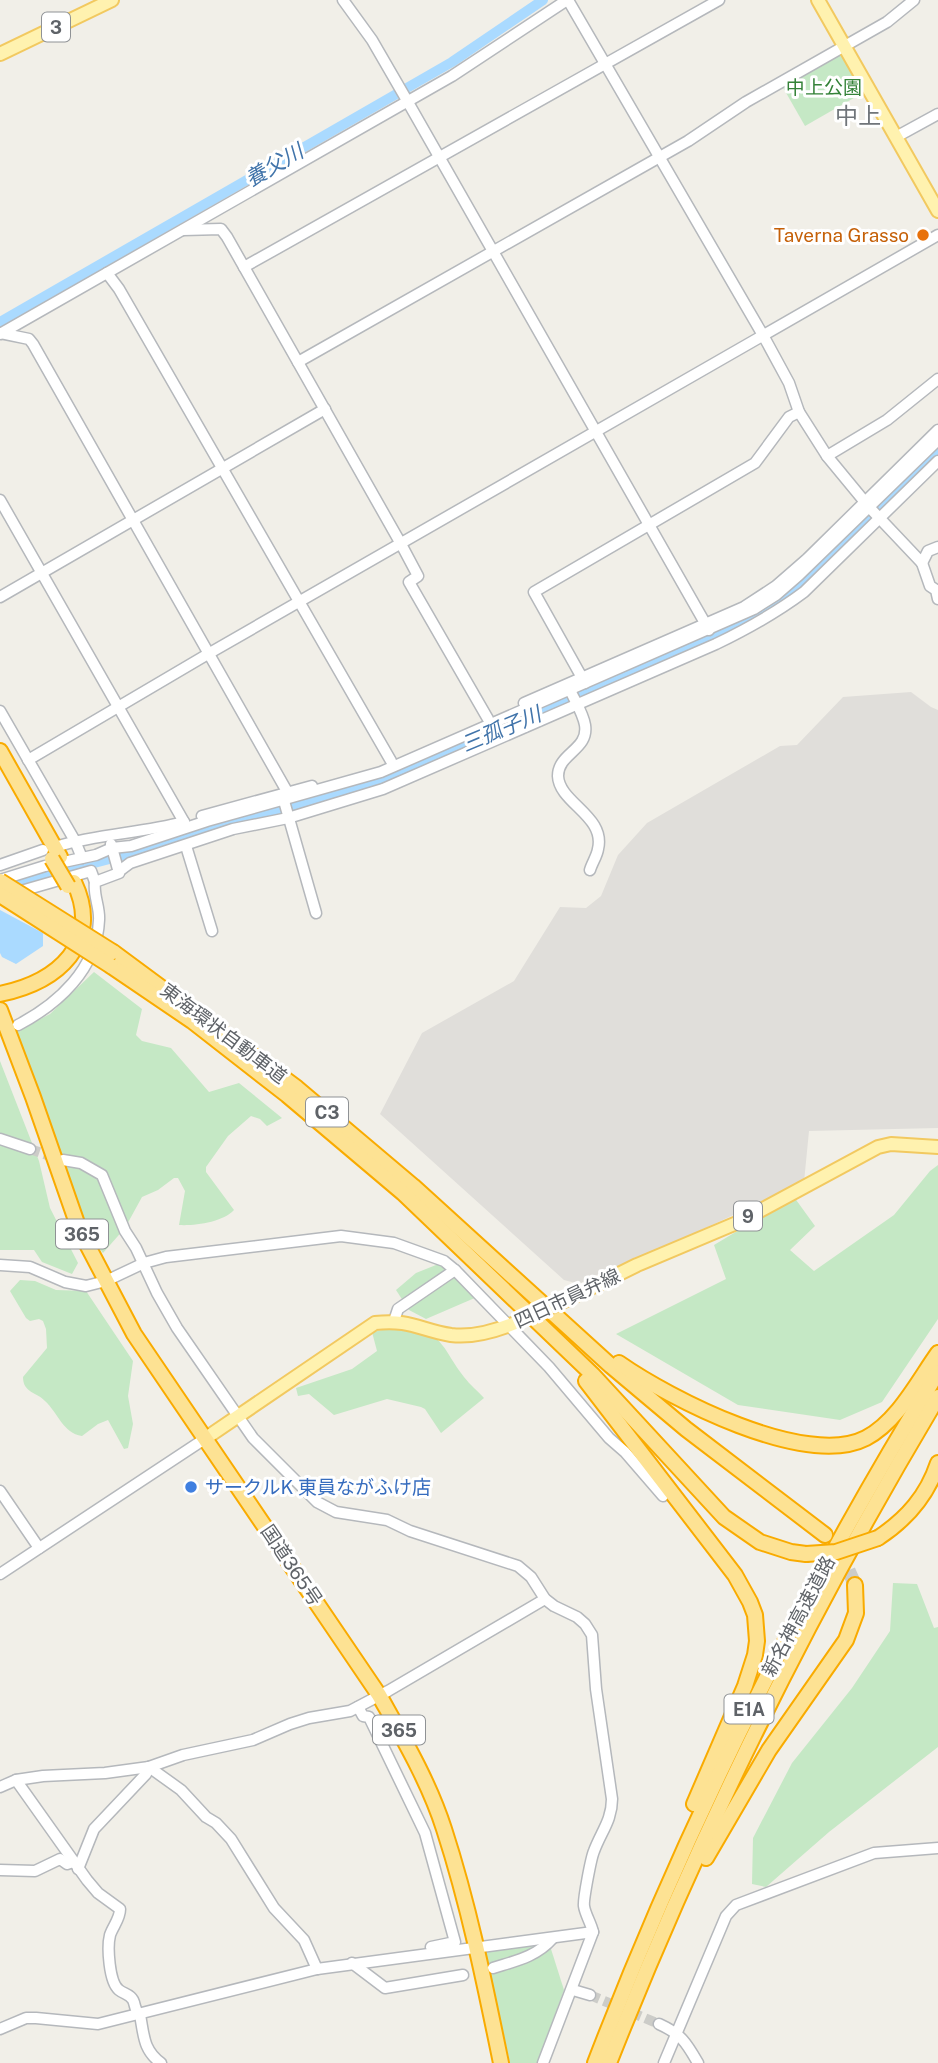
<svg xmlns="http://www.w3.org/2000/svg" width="938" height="2063" viewBox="0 0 938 2063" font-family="'Public Sans','Noto Sans JP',sans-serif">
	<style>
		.industrial { fill: #e0deda }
		.green { fill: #c5e8c5 }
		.water { fill: #aadaff }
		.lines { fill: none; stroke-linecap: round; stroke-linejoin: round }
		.river { stroke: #aadaff; stroke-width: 10 }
		.minor-tunnel { stroke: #ccccc8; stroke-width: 10; stroke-dasharray: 10 5; stroke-linecap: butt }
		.highway-tunnel { stroke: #ccccc8; stroke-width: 14; stroke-dasharray: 14 7; stroke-linecap: butt }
		.minor-casing { stroke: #b5b8bc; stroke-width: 13 }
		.major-casing { stroke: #f2c960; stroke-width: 16 }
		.highway-casing { stroke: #f9ab00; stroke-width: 18 }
		.minor { stroke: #fff; stroke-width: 10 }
		.major { stroke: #fff2af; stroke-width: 12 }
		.highway { stroke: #fde293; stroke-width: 14 }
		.major-bridge-casing { stroke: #f2c960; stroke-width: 16; stroke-linecap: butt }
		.highway-bridge-casing { stroke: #f9ab00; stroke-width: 18; stroke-linecap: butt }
		.major-bridge { stroke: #fff2af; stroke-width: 12 }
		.highway-bridge { stroke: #fde293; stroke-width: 14 }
		.food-dot { fill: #e8710a; stroke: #fff; stroke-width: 2.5 }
		.shop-dot { fill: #3f7fe0; stroke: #fff; stroke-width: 2.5 }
		.labels { text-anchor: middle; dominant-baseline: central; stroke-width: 6; stroke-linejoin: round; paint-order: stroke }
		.shield { fill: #fff; stroke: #8f9295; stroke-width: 2 }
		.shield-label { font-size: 18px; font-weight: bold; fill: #5f6368 }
		.park-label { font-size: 19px; fill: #348238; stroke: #fff }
		.food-label { font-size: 19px; fill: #c56008; stroke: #fff; text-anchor: end }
		.street-label { font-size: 19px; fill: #5f6368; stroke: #fff }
		.shop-label { font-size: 19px; fill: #366cbe; stroke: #fff; text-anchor: start }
		.water-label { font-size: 21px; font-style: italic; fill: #4174aa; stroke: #fff }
		.quarter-label { font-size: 23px; fill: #70757a; stroke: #fff }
	</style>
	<rect width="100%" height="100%" fill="#f1efe8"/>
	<!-- industrial -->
	<path class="industrial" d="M 911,692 L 931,707 L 938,710 L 938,1128 L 809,1131 L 804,1182 L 583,1285 L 564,1280 L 380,1114 L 422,1033 L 514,981 L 560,907 L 586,908 L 601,896 L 618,855 L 647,823 L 780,746 L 797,745 L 843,697 Z"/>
	<!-- green -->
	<g class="green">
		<path d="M 842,49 L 866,91 L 805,126 L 781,84 Z"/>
		<path d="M 94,972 L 142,1009 L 136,1035 L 142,1041 L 171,1048 L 209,1092 L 239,1083 L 282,1118 L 267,1126 L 260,1119 L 251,1116 L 228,1136 L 206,1167 L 206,1172 L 234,1210 C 223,1222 195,1226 179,1225 L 185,1191 L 178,1178 L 174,1178 L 158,1190 L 142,1197 L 125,1228 L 103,1253 L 94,1242 L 60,1166 L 15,1032 L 50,1014 Z"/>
		<path d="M 0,1061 L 39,1161 L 50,1208 L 78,1263 L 72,1274 L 42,1262 L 34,1250 L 0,1250 Z"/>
		<path d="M 938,1165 L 938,1319 L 882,1402 L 840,1420 L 738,1405 L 616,1334 L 726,1279 L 714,1245 L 794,1197 L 815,1226 L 790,1250 L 814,1271 L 894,1215 L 930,1171 Z"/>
		<path d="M 441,1263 L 477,1297 L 426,1319 L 409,1310 L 396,1290 L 416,1273 Z"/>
		<path d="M 20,1280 L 35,1281 L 56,1290 L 86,1291 L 133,1361 L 128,1396 L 133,1424 L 128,1448 L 124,1449 L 108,1420 L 98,1424 L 82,1436 C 63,1433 58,1413 45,1401 C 37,1392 23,1393 23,1377 L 47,1348 L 46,1329 L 43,1321 L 39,1319 L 30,1321 L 26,1318 L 10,1291 Z"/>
		<path d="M 408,1325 C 445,1335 443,1350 464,1377 C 470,1385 478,1391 484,1398 L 441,1433 L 425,1409 L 421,1407 L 387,1399 L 334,1415 L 309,1394 L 298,1396 L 296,1388 L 352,1369 L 377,1351 L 372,1332 Z"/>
		<path d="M 893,1583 L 917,1584 L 934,1628 L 938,1627 L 938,1747 L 829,1832 L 766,1887 L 752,1884 L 753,1838 L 792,1763 L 852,1688 L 890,1631 Z"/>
		<path d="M 530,1942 L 551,1949 L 564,1990 L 537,2063 L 510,2063 L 485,1950 Z"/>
	</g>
	<!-- water -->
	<path class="water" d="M 0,910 L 43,933 L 43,946 L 16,964 L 2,957 L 0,953 Z"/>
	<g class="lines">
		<!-- river -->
		<g class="river">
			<path d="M 0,322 L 452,62 L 543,0"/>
			<path d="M 3,887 L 178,841 L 375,783 L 739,626 L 784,599 L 938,450"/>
		</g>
		<!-- minor-tunnel -->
		<g class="minor-tunnel">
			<path d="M 30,1149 L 56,1158"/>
			<path d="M 590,1995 L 659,2024"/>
		</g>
		<!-- highway-tunnel -->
		<path class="highway-tunnel" d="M 840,1551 L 855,1585"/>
		<defs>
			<g id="minor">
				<path d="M 343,0 L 372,40 L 405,97 L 709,630"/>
				<path d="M 568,0 L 764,337 L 789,383 L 799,412 L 827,456 L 869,507 L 922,563 L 928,551 L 938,547"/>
				<path d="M 896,137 L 938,114"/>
				<path d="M 183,230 L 221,229 L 227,237 L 401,544 L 418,576 L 409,582 L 488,719"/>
				<path d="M 244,267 L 719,0"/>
				<path d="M 107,273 L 119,289 L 391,761"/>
				<path d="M 0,333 L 29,339 L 33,344 L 289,795"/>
				<path d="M 0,334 L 452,76 L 567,0"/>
				<path d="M 298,362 L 688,141 L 746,102 L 887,22 L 914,0"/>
				<path d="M 827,456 L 887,420 L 938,379"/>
				<path d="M 0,500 L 184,822"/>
				<path d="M 922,563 L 930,586 L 936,590 L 938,599"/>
				<path d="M 0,597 L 325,409"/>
				<path d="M 585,683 L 534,592 L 755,463 L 789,417 L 799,412"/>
				<path d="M 570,690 C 575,701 583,713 585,725 C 589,750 558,753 558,776 C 559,803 606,816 598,849 C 597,856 592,863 590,870"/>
				<path d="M 524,703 L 744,607 L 776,586 L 807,559 L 938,430"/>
				<path d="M 0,711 L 75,841 L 82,858"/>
				<path d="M 28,760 L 208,654 L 938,235"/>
				<path d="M 284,801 L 316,913"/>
				<path d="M 202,816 L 312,786"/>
				<path d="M 58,846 C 99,834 142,833 184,822"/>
				<path d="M 186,846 L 212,931"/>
				<path d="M 0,865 L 43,850"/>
				<path d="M 118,872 L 130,863 L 233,829 L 288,818 L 383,789 L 716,644 C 747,629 776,613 804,592 L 938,461"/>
				<path d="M 0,880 L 45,866 L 96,855 L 112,848 L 131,846 L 207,821 L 381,772 L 754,609 L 776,595 L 799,575 L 938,440"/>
				<path d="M 14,893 L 91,871 L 95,882"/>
				<path d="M 18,1025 C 58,1004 97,969 99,920 C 100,907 93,895 95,882 L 119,873 L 111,844"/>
				<path d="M 0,1139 L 30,1149"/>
				<path d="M 63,1160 L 81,1163 L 102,1175 L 125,1231 L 136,1248 L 157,1293 L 177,1328 L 253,1438 L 317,1502 L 336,1512 L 387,1520 L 410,1531 L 518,1566 L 531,1577 L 545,1599 L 554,1606 L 577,1617 L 585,1624 L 592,1635 L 596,1689 L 612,1799 C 612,1820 601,1832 594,1851 C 591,1858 583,1900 584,1906 C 585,1914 591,1923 593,1932 L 543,2063"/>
				<path d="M 0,1265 L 30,1267 L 65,1282 L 86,1286 L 106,1281 L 144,1263 L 166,1257 L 341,1236 L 394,1243 L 444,1261 L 455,1270 L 549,1367 L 609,1438 L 625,1452 L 663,1496"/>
				<path d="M 394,1321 L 398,1309 L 455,1270"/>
				<path d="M 0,1491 L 39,1548"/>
				<path d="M 0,1574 L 206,1438"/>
				<path d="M 358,1707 L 363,1716 L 369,1717 L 425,1833 L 455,1942 L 431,1947"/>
				<path d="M 149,1767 L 181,1790 L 206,1817 L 216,1823 L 231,1839 L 274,1908 L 304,1940 L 317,1969"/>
				<path d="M 16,1780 L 87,1880 L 98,1893 L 120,1909 C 120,1919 113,1926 110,1935 C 107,1947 109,1982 119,1990 C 124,1994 130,1994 133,2000 C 136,2006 134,2010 140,2015 C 144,2035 143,2050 161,2063"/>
				<path d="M 0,1787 L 16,1780 L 43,1776 L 105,1773 L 149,1767 L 183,1755 L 253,1740 L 290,1724 L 309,1718 L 350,1711 L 388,1691 L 545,1599"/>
				<path d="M 78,1869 L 94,1829 L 146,1774 L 149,1767"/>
				<path d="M 0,1870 L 35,1871 L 60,1859 L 67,1864 L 73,1862"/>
				<path d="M 352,1963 L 385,1988 L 463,1975"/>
				<path d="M 493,1968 C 515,1961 536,1957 552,1939"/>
				<path d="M 573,1990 L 590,1995"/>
				<path d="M 659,2024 C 681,2034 686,2042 698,2063"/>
				<path d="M 0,2029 L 26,2018 L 36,2018 L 98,2024 L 317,1969 L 593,1932"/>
				<path d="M 664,2063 L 726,1916 L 736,1905 L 874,1853 L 938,1848"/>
			</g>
			<g id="major">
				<path d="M 818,0 L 938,211"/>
				<path d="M 0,54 L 112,0"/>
				<path d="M 560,1303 L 637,1265 L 739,1222 L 878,1147 L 891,1144 L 938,1147"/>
				<path d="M 206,1438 L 375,1323 C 410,1319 420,1330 451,1335 C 474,1338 499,1330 520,1321"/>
			</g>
			<g id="highway">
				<path d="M 0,751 L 60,857"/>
				<path d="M 113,952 L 297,1088 L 413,1186 L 611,1366 L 686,1429 L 825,1535"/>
				<path d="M 111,966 L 192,1021 L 287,1095 L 403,1193 L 593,1375 L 724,1517 L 760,1542 L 791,1552 L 806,1554"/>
				<path d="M 0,994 C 58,982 103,943 74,882"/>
				<path d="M 0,1010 L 33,1097 L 79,1229 L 134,1334 L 379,1695 C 403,1738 429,1782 444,1829 C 469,1906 485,1985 501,2063"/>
				<path d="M 619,1363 C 669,1398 806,1469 866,1438 C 898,1421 918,1381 938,1353"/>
				<path d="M 586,1381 L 735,1575 L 750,1602 L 755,1615 L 757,1641 L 755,1655 L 745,1686 L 694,1804"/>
				<path d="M 878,1538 C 907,1519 927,1496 938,1463"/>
				<path d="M 706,1858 L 769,1750 L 846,1640 L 856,1613 L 855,1585"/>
				<path d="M 595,2063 C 688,1821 802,1593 938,1372"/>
				<path d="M 609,2063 C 700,1833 811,1609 938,1397"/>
			</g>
		</defs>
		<!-- minor casing -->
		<use href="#minor" class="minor-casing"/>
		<!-- major casing -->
		<use href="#major" class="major-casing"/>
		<!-- highway casing -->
		<use href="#highway" class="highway-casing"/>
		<!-- minor -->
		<use href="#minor" class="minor"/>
		<!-- major -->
		<use href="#major" class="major"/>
		<!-- highway -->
		<use href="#highway" class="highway"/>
		<defs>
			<path id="major-bridge" d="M 520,1321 L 560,1303"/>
			<g id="highway-bridge">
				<path d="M 52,859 L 68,886"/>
				<path d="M 0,881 L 113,952"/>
				<path d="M 0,895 L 111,966"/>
				<path d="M 806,1554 L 836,1552 L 878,1538"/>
			</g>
		</defs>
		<!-- major-bridge casing -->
		<use href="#major-bridge" class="major-bridge-casing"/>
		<!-- highway-bridge casing -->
		<use href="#highway-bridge" class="highway-bridge-casing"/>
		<!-- major-bridge -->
		<use href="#major-bridge" class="major-bridge"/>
		<!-- highway-bridge -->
		<use href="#highway-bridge" class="highway-bridge"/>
	</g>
	<!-- markers -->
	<circle class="food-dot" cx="923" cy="235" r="7"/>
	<circle class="shop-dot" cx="191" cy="1487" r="7"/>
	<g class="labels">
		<!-- shield labels -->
		<g class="shield">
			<rect x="42" y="12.5" width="28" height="29" rx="5"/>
			<rect x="306" y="1097.5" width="42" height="29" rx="5"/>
			<rect x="734" y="1201.5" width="28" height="29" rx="5"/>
			<rect x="56" y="1219.5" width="52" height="29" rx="5"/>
			<rect x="724.5" y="1694.5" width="49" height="29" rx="5"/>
			<rect x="373" y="1715.5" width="52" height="29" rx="5"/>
		</g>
		<g class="shield-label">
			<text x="56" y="27">3</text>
			<text x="327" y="1112">C3</text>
			<text x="748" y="1216">9</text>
			<text x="82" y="1234">365</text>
			<text x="749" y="1709">E1A</text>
			<text x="399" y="1730">365</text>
		</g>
		<!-- park labels -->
		<g class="park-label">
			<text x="824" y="87">中上公園</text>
		</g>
		<!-- food labels -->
		<g class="food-label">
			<text x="909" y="235">Taverna Grasso</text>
		</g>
		<!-- street labels -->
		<g class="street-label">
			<text transform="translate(224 1033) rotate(37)">東海環状自動車道</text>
			<text transform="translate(567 1298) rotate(-25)">四日市員弁線</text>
			<text transform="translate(292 1565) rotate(56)">国道365号</text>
			<text transform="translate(798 1616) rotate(-62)">新名神高速道路</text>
		</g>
		<!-- shop labels -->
		<g class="shop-label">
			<text x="205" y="1487">サークルK 東員ながふけ店</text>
		</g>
		<!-- water labels -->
		<g class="water-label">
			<text transform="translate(274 165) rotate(-30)">養父川</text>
			<text transform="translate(501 729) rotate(-23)">三孤子川</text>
		</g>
		<!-- quarter labels -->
		<g class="quarter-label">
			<text x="858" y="115">中上</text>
		</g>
	</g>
</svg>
